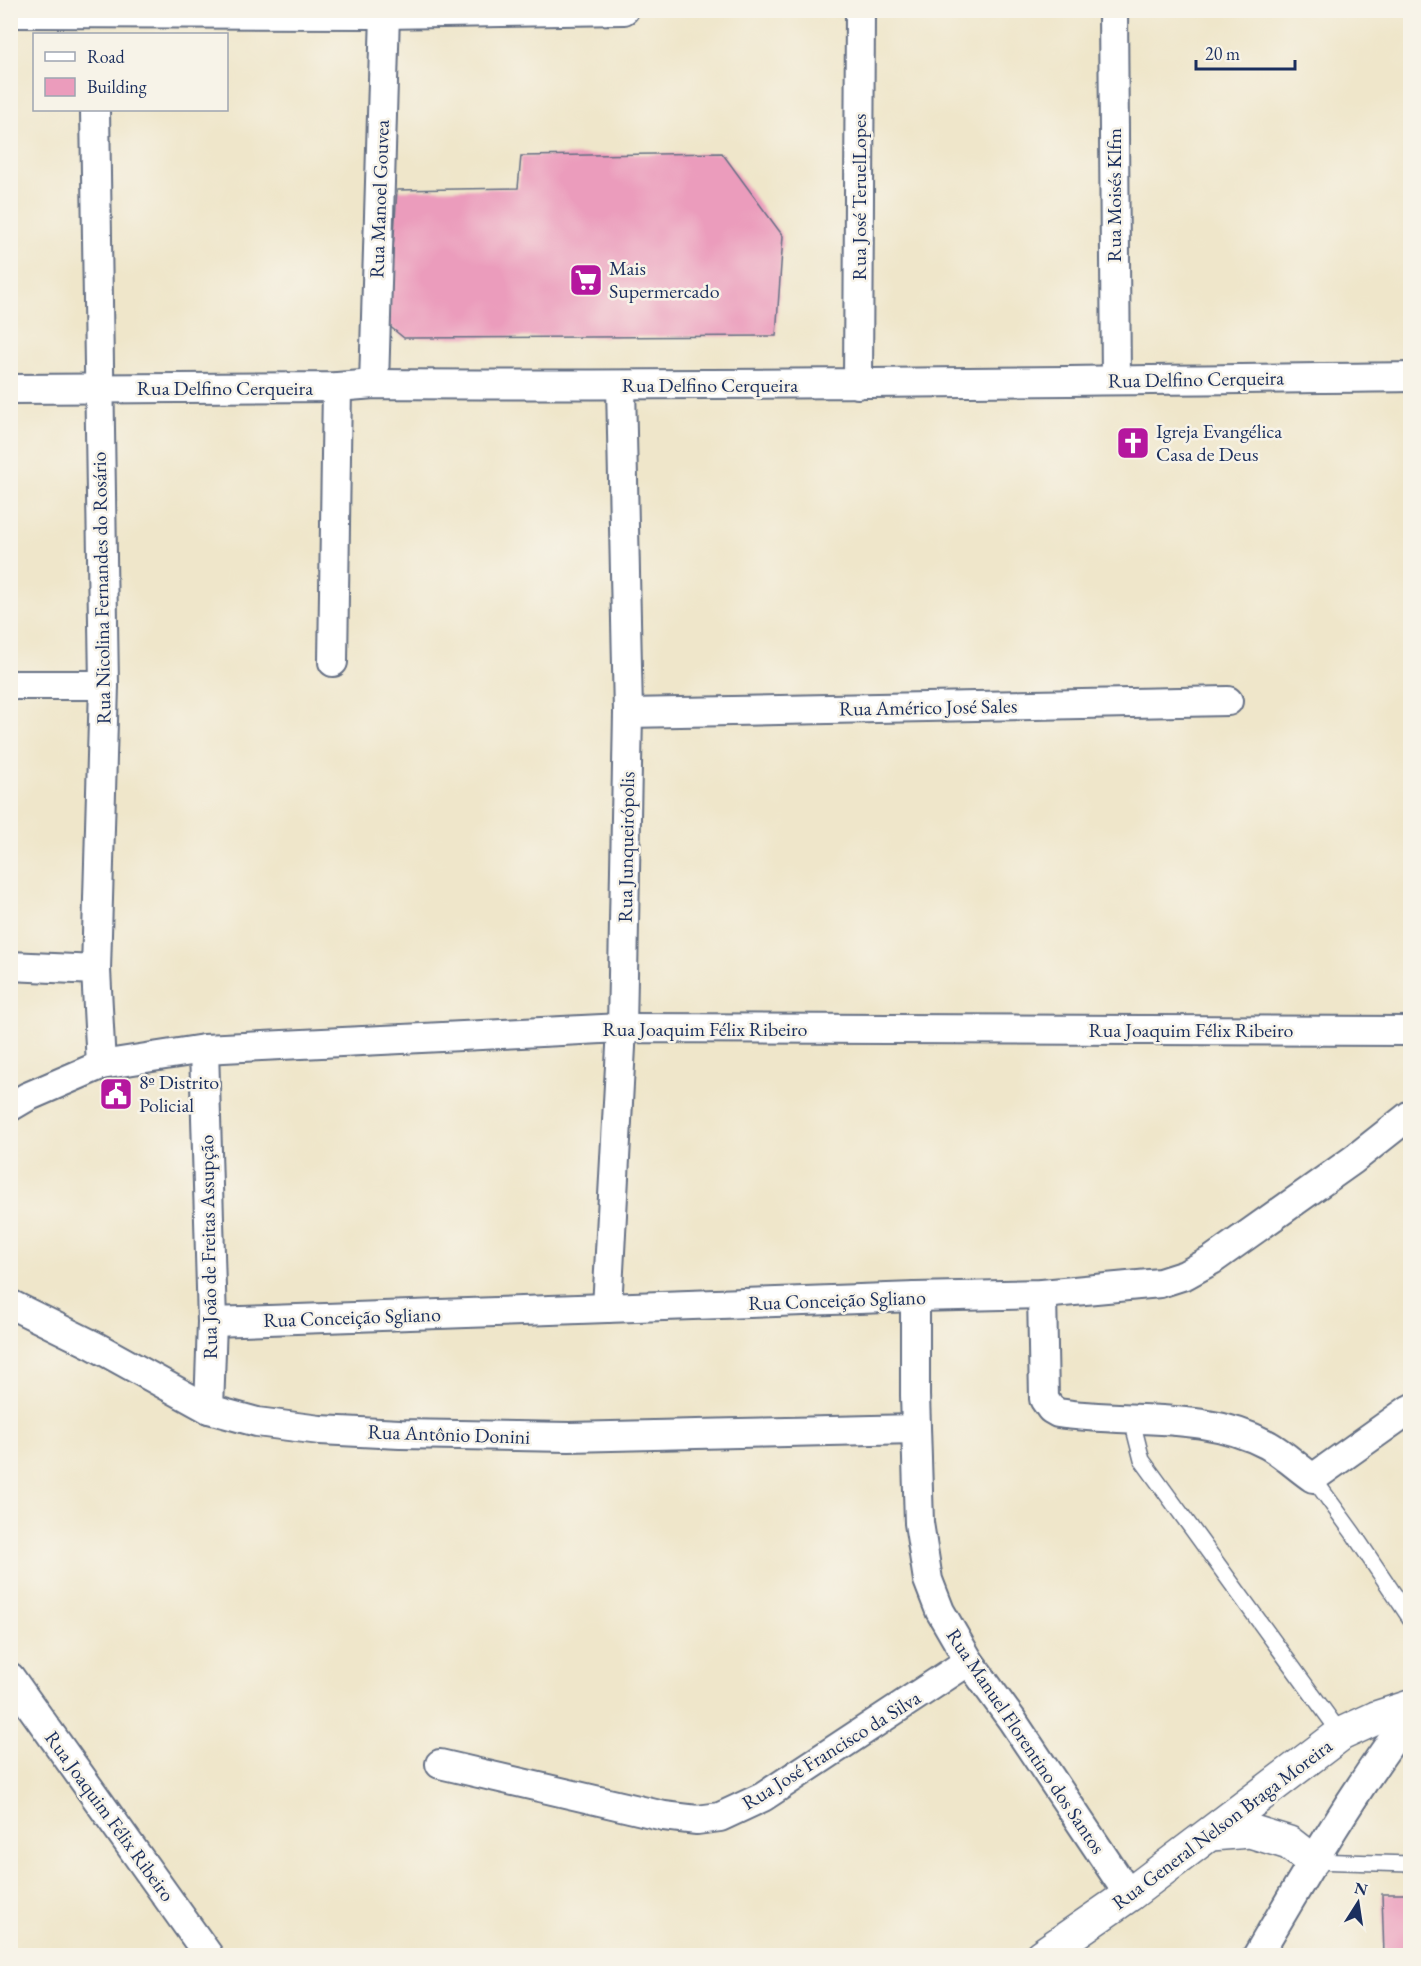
<svg xmlns="http://www.w3.org/2000/svg" width="1421" height="1966" viewBox="0 0 1421 1966" font-family="'EB Garamond',serif">
	<style>
		.building { fill: #eb9cbc }
		.lines { fill: none; stroke-linecap: round; stroke-linejoin: round }
		.lane-casing { stroke: #656f84; stroke-width: 18 }
		.street-casing { stroke: #656f84; stroke-width: 32 }
		.secondary-casing { stroke: #656f84; stroke-width: 36 }
		.lane { stroke: #fff; stroke-width: 15 }
		.street { stroke: #fff; stroke-width: 28 }
		.secondary { stroke: #fff; stroke-width: 33 }
		.labels { text-anchor: middle; dominant-baseline: central; stroke-width: 5; stroke-linejoin: round; paint-order: stroke }
		.street-label { font-size: 20px; fill: #1b2f5e; stroke: #f7f3e8 }
		.poi-label { font-size: 20px; fill: #1b2f5e; stroke: #f7f3e8; text-anchor: start }
	</style>
	<rect width="100%" height="100%" fill="#f7f3e8"/>
	<filter id="ink" filterUnits="userSpaceOnUse"><feTurbulence type="fractalNoise" baseFrequency=".0167" numOctaves="2"/><feDisplacementMap in="SourceGraphic" scale="12" xChannelSelector="R" yChannelSelector="G"/><feConvolveMatrix kernelMatrix="1 2 1 2 8 2 1 2 1" color-interpolation-filters="sRGB"/></filter>
	<filter id="wash" filterUnits="userSpaceOnUse"><feTurbulence type="fractalNoise" baseFrequency=".008" numOctaves="4" result="noise"/><feDisplacementMap in="SourceGraphic" scale="24" xChannelSelector="R" yChannelSelector="G"/><feGaussianBlur stdDeviation="1.35" result="paint"/><feColorMatrix in="noise" values="0 0 0 0 0 0 0 0 0 0 0 0 0 0 0 0 0 1.4 0 .05"/><feComposite in="paint" operator="in"/></filter>
	<g filter="url(#wash)">
		<rect width="100%" height="100%" fill="#efe6ca"/>
		<g id="blocks">
			<!-- building -->
			<g class="building">
				<path d="M 722,153 L 783,236 L 776,336 L 404,338 L 388,325 L 397,190 L 518,188 L 521,156 Z"/>
				<path d="M 1382,1894 L 1410,1894 L 1410,1956 L 1384,1956 Z"/>
			</g>
		</g>
	</g>
	<g filter="url(#ink)">
		<use href="#blocks" fill-opacity="0" stroke="#656f84" stroke-width="1.5"/>
		<g class="lines">
			<defs>
				<g id="lane">
					<path d="M 1131,1417 L 1142,1460 L 1341,1734"/>
					<path d="M 1313,1478 L 1353,1533 L 1410,1618"/>
					<path d="M 1312,1861 L 1410,1864"/>
				</g>
				<g id="street">
					<path d="M 1113,10 L 1116,380"/>
					<path d="M 10,13 L 385,14 L 624,10"/>
					<path d="M 95,110 L 104,685 L 96,970 L 101,1065"/>
					<path d="M 374,384 L 385,14"/>
					<path d="M 858,384 L 860,10"/>
					<path d="M 10,389 L 337,387 L 374,384 C 719,386 1065,381 1410,377"/>
					<path d="M 333,662 L 337,387"/>
					<path d="M 10,685 L 104,685"/>
					<path d="M 628,713 L 1228,701"/>
					<path d="M 10,966 L 96,970"/>
					<path d="M 204,1049 L 212,1322 L 209,1409"/>
					<path d="M 10,1107 L 27,1097 L 101,1065 L 204,1049 L 622,1028 L 1410,1031"/>
					<path d="M 1042,1294 L 1044,1399 L 1051,1409 L 1058,1413 C 1128,1424 1202,1410 1268,1445 C 1284,1454 1298,1468 1313,1478 L 1410,1409"/>
					<path d="M 915,1297 L 915,1395 L 919,1523 L 928,1580 L 940,1611 L 969,1661 L 1012,1720 L 1129,1895"/>
					<path d="M 10,1304 L 95,1346 L 209,1409 L 257,1422 L 320,1430 L 400,1434 L 569,1437 L 915,1429"/>
					<path d="M 607,1308 L 622,1028 L 628,713 L 621,386"/>
					<path d="M 212,1322 L 915,1297 L 1042,1294 L 1160,1283 L 1185,1275 L 1212,1260 L 1353,1160 L 1410,1115"/>
					<path d="M 10,1677 L 209,1956"/>
					<path d="M 440,1764 L 664,1816 L 697,1820 L 720,1817 L 763,1797 L 969,1661"/>
					<path d="M 1257,1956 C 1305,1874 1353,1792 1410,1716"/>
				</g>
				<g id="secondary">
					<path d="M 1211,1834 L 1250,1831 L 1289,1843 L 1312,1861"/>
					<path d="M 1041,1956 L 1129,1895 L 1341,1734 L 1376,1718 L 1410,1707"/>
				</g>
			</defs>
			<!-- lane casing -->
			<use href="#lane" class="lane-casing"/>
			<!-- street casing -->
			<use href="#street" class="street-casing"/>
			<!-- secondary casing -->
			<use href="#secondary" class="secondary-casing"/>
			<!-- lane -->
			<use href="#lane" class="lane"/>
			<!-- street -->
			<use href="#street" class="street"/>
			<!-- secondary -->
			<use href="#secondary" class="secondary"/>
		</g>
	</g>
	<!-- icons -->
	<defs>
		<symbol id="supermarket-square" viewBox="-11 -11 22 22"><rect x="-9" y="-9" width="18" height="18" rx="4" fill="#b5179e" stroke="#f7f3e8"/><path d="M-6-5.5h2.5l.6 2H6L4.5 2H-2.5L-4.4-4H-6ZM-1.5 3.2a1.3 1.3 0 1 0 .1 0ZM3 3.2a1.3 1.3 0 1 0 .1 0Z" fill="#fff"/></symbol>
		<symbol id="church-square" viewBox="-11 -11 22 22"><rect x="-9" y="-9" width="18" height="18" rx="4" fill="#b5179e" stroke="#f7f3e8"/><path d="M-1.2-6h2.4v3.5h3.3v2.4h-3.3V6h-2.4V-.1h-3.3v-2.4h3.3Z" fill="#fff"/></symbol>
		<symbol id="civic-square" viewBox="-11 -11 22 22"><rect x="-9" y="-9" width="18" height="18" rx="4" fill="#b5179e" stroke="#f7f3e8"/><path d="M-.6-6.5H3V-4.5H.6V-3L4-1V1h2V6H-6V1h2V-1L-.6-3ZM-1.2 2.5V6h2.4V2.5Z" fill="#fff"/></symbol>
	</defs>
	<g fill-rule="evenodd">
		<use href="#supermarket-square" x="567" y="261" width="38" height="38"/>
		<use href="#church-square" x="1114" y="424" width="38" height="38"/>
		<use href="#civic-square" x="97" y="1075" width="38" height="38"/>
	</g>
	<g class="labels">
		<!-- street labels -->
		<g class="street-label">
			<text transform="translate(1114 195) rotate(-90)">Rua Moisés Klfm</text>
			<text transform="translate(859 197) rotate(-90)">Rua José TeruelLopes</text>
			<text transform="translate(379 199) rotate(-88)">Rua Manoel Gouvea</text>
			<text transform="translate(1196 379) rotate(-1)">Rua Delfino Cerqueira</text>
			<text x="710" y="385">Rua Delfino Cerqueira</text>
			<text x="225" y="388">Rua Delfino Cerqueira</text>
			<text transform="translate(101 588) rotate(-91)">Rua Nicolina Fernandes do Rosário</text>
			<text transform="translate(928 707) rotate(-1)">Rua Américo José Sales</text>
			<text transform="translate(626 847) rotate(-89)">Rua Junqueirópolis</text>
			<text x="705" y="1029">Rua Joaquim Félix Ribeiro</text>
			<text x="1191" y="1030">Rua Joaquim Félix Ribeiro</text>
			<text transform="translate(208 1247) rotate(-91)">Rua João de Freitas Assupção</text>
			<text transform="translate(837 1300) rotate(-2)">Rua Conceição Sgliano</text>
			<text transform="translate(352 1317) rotate(-2)">Rua Conceição Sgliano</text>
			<text transform="translate(449 1434) rotate(2)">Rua Antônio Donini</text>
			<text transform="translate(1026 1741) rotate(56)">Rua Manuel Florentino dos Santos</text>
			<text transform="translate(831 1750) rotate(-32)">Rua José Francisco da Silva</text>
			<text transform="translate(110 1816) rotate(54)">Rua Joaquim Félix Ribeiro</text>
			<text transform="translate(1222 1824) rotate(-37)">Rua General Nelson Braga Moreira</text>
		</g>
		<!-- poi labels -->
		<g class="poi-label">
			<text x="609" y="268">Mais<tspan x="609" dy="23">Supermercado</tspan></text>
			<text x="1156" y="431">Igreja Evangélica<tspan x="1156" dy="23">Casa de Deus</tspan></text>
			<text x="139" y="1082">8º Distrito<tspan x="139" dy="23">Policial</tspan></text>
		</g>
	</g>
	<!-- margin -->
	<rect width="1421" height="1966" fill="none" stroke="#f7f3e8" stroke-width="36"/>
	<!-- legend -->
	<rect x="33" y="33" width="195" height="78" fill="#f7f3e8" stroke="#9fa5b1" stroke-width="1.5"/>
	<rect x="45" y="52" width="30" height="9" fill="#ffffff" stroke="#9fa5b1" stroke-width="1.5"/>
	<text x="87" y="63" font-size="18" fill="#1b2f5e">Road</text>
	<rect x="45" y="78" width="30" height="18" fill="#eb9cbc" stroke="#9fa5b1" stroke-width="1.5"/>
	<text x="87" y="93" font-size="18" fill="#1b2f5e">Building</text>
	<!-- north arrow -->
	<g transform="translate(1358 1903) rotate(12)" stroke="#f7f3e8" stroke-width="4.5" paint-order="stroke">
	<path d="M0-4.5L10 22L0 15L-10 22Z" fill="#1b2f5e"/>
	<text y="-9" font-size="16" font-weight="bold" text-anchor="middle" fill="#1b2f5e">N</text>
	</g>
	<!-- scale -->
	<path d="M1196 60v9h99v-9" fill="none" stroke="#1b2f5e" stroke-width="3"/>
	<text x="1205" y="60" font-size="18" fill="#1b2f5e" stroke="#f7f3e8" stroke-width="4.5" paint-order="stroke">20 m</text>
</svg>
